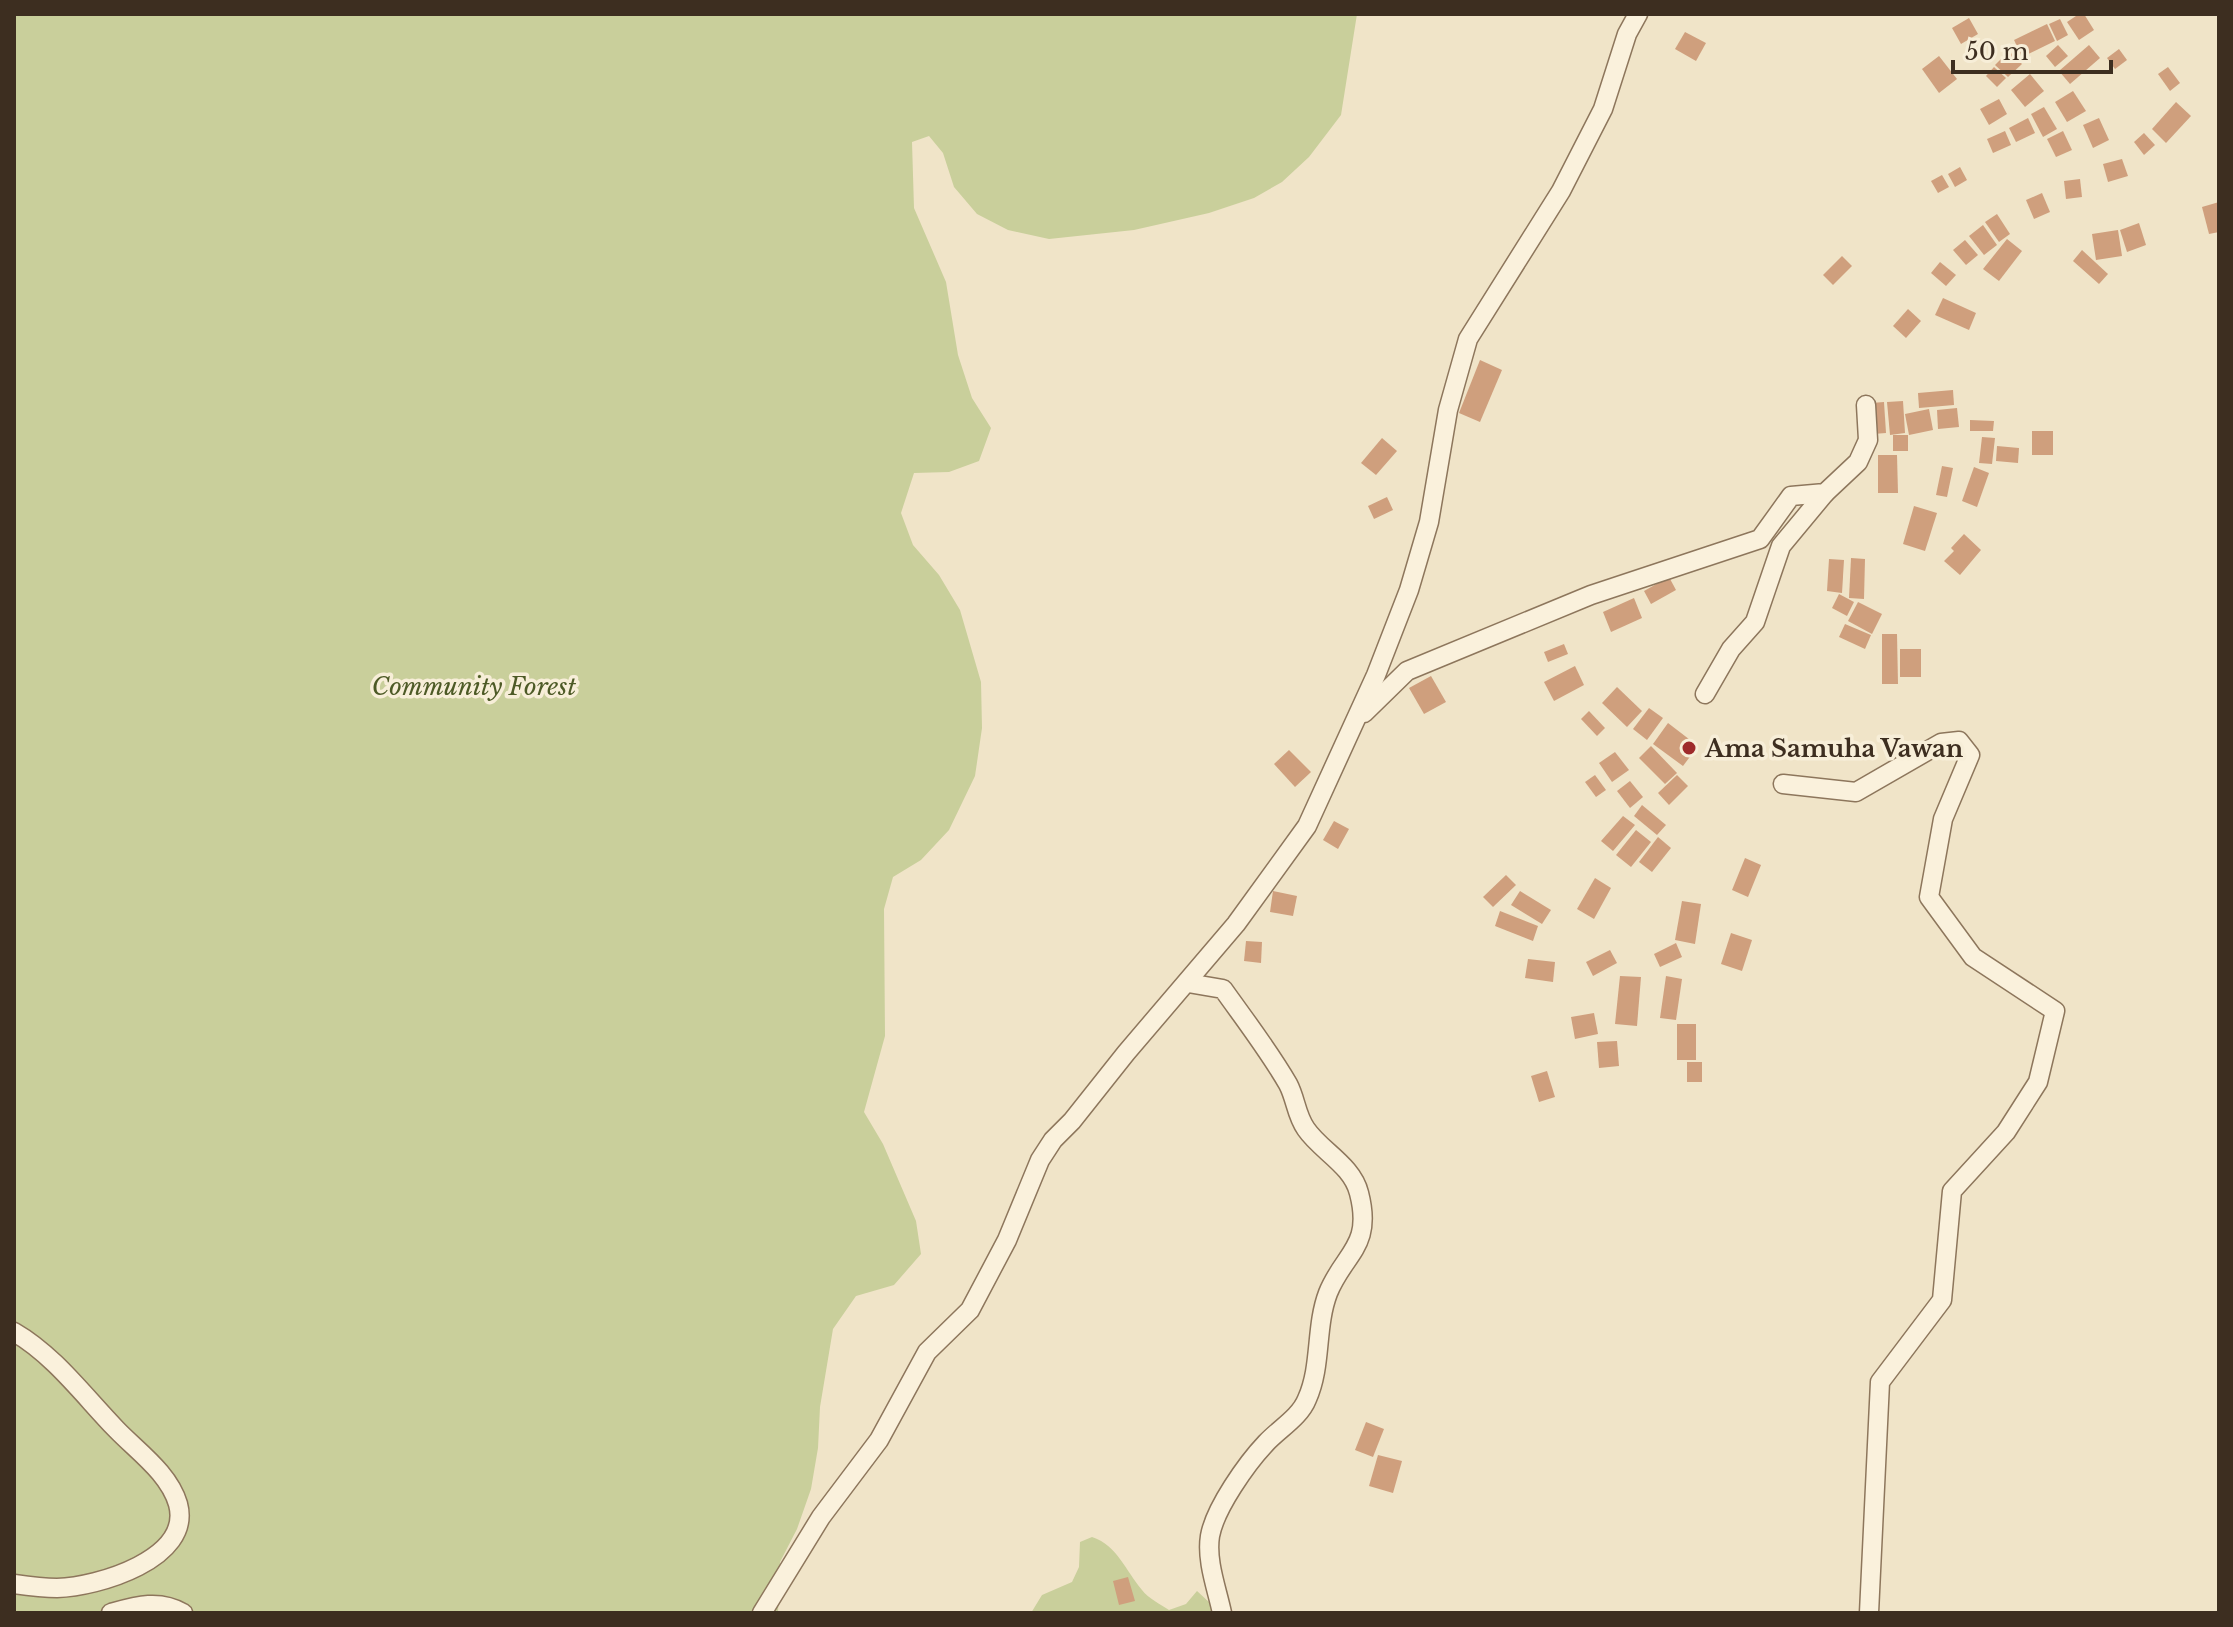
<svg xmlns="http://www.w3.org/2000/svg" width="2233" height="1627" viewBox="0 0 2233 1627" font-family="'Libre Baskerville',serif">
	<style>
		.green { fill: #c9cf9b }
		.building { fill: #cf9f7d }
		.lines { fill: none; stroke-linecap: round; stroke-linejoin: round }
		.minor-casing { stroke: #8d765c; stroke-width: 21 }
		.minor { stroke: #faf1dc; stroke-width: 18 }
		.poi-dot { fill: #9e2a2b; stroke: #f7eed8; stroke-width: 3 }
		.labels { text-anchor: middle; dominant-baseline: central; stroke-width: 7; stroke-linejoin: round; paint-order: stroke }
		.park-label { font-size: 24px; font-style: italic; fill: #4d5a26; stroke: #f7eed8 }
		.poi-label { font-size: 24px; font-weight: bold; fill: #3d2e20; stroke: #f7eed8; text-anchor: start }
	</style>
	<rect width="100%" height="100%" fill="#f0e4c8"/>
	<!-- green -->
	<g class="green">
		<path d="M 14,14 L 1357,14 L 1341,115 L 1309,157 L 1282,182 L 1254,198 L 1209,213 L 1134,230 L 1049,239 L 1008,230 L 977,214 L 954,187 L 943,153 L 929,136 L 912,142 L 914,208 L 946,282 L 958,355 L 972,398 L 991,428 L 979,461 L 949,472 L 914,473 L 901,513 L 913,545 L 939,575 L 960,610 L 981,682 L 982,728 L 975,776 L 949,830 L 921,860 L 893,877 L 884,909 L 885,1036 L 864,1112 L 883,1144 L 916,1221 L 921,1254 L 894,1285 L 856,1296 L 833,1329 L 820,1407 L 818,1448 L 811,1489 L 797,1529 L 780,1562 L 778,1613 L 14,1613 Z"/>
		<path d="M 1092,1537 C 1117,1545 1126,1571 1142,1590 C 1148,1598 1160,1604 1169,1610 L 1186,1604 L 1197,1591 L 1210,1603 L 1212,1613 L 1031,1613 L 1042,1595 L 1072,1582 L 1079,1567 L 1080,1542 Z"/>
	</g>
	<!-- building -->
	<g class="building">
		<path d="M 2079,14 L 2084,14 L 2094,30 L 2079,40 L 2067,22 Z"/>
		<path d="M 1969,18 L 1978,34 L 1961,44 L 1952,28 Z"/>
		<path d="M 2060,19 L 2068,35 L 2057,41 L 2049,24 Z"/>
		<path d="M 2047,24 L 2055,41 L 2022,57 L 2014,40 Z"/>
		<path d="M 1685,32 L 1706,43 L 1696,61 L 1675,49 Z"/>
		<path d="M 2058,45 L 2068,56 L 2055,67 L 2046,56 Z"/>
		<path d="M 2089,45 L 2100,58 L 2070,84 L 2059,71 Z"/>
		<path d="M 2119,49 L 2127,60 L 2115,69 L 2107,58 Z"/>
		<path d="M 2009,51 L 2022,64 L 2008,77 L 1995,65 Z"/>
		<path d="M 1939,56 L 1957,79 L 1939,93 L 1922,69 Z"/>
		<path d="M 1994,67 L 2006,78 L 1997,87 L 1986,76 Z"/>
		<path d="M 2168,67 L 2180,83 L 2170,91 L 2158,74 Z"/>
		<path d="M 2030,74 L 2044,91 L 2025,107 L 2011,90 Z"/>
		<path d="M 2073,91 L 2086,111 L 2067,122 L 2055,102 Z"/>
		<path d="M 1999,99 L 2007,114 L 1989,125 L 1980,109 Z"/>
		<path d="M 2176,102 L 2191,116 L 2166,143 L 2152,129 Z"/>
		<path d="M 2044,107 L 2057,129 L 2043,137 L 2031,114 Z"/>
		<path d="M 2028,118 L 2035,133 L 2016,142 L 2009,128 Z"/>
		<path d="M 2099,118 L 2109,140 L 2093,148 L 2083,125 Z"/>
		<path d="M 2005,131 L 2011,145 L 1993,153 L 1987,139 Z"/>
		<path d="M 2063,131 L 2072,150 L 2056,157 L 2047,139 Z"/>
		<path d="M 2144,133 L 2155,145 L 2144,155 L 2134,142 Z"/>
		<path d="M 2122,159 L 2128,176 L 2108,182 L 2103,164 Z"/>
		<path d="M 1960,167 L 1967,180 L 1955,187 L 1948,174 Z"/>
		<path d="M 1942,175 L 1949,187 L 1938,193 L 1931,181 Z"/>
		<path d="M 2080,179 L 2082,197 L 2066,199 L 2064,181 Z"/>
		<path d="M 2042,193 L 2050,212 L 2034,219 L 2026,200 Z"/>
		<path d="M 2219,202 L 2219,232 L 2209,234 L 2202,207 Z"/>
		<path d="M 1997,214 L 2010,234 L 1999,242 L 1985,222 Z"/>
		<path d="M 2139,223 L 2146,245 L 2127,252 L 2120,230 Z"/>
		<path d="M 1983,225 L 1997,245 L 1984,255 L 1969,236 Z"/>
		<path d="M 2118,230 L 2122,256 L 2096,260 L 2092,234 Z"/>
		<path d="M 2007,239 L 2022,251 L 1999,281 L 1983,269 Z"/>
		<path d="M 1965,240 L 1978,255 L 1966,265 L 1953,250 Z"/>
		<path d="M 2082,250 L 2108,274 L 2099,284 L 2073,261 Z"/>
		<path d="M 1842,256 L 1852,266 L 1833,285 L 1823,275 Z"/>
		<path d="M 1940,262 L 1956,275 L 1946,286 L 1931,273 Z"/>
		<path d="M 1943,298 L 1976,313 L 1969,330 L 1935,315 Z"/>
		<path d="M 1908,309 L 1921,321 L 1906,338 L 1893,326 Z"/>
		<path d="M 1480,360 L 1502,370 L 1480,422 L 1459,413 Z"/>
		<path d="M 1953,390 L 1954,405 L 1919,408 L 1918,393 Z"/>
		<path d="M 1903,401 L 1905,433 L 1890,435 L 1887,402 Z"/>
		<path d="M 1884,402 L 1886,433 L 1873,434 L 1871,403 Z"/>
		<path d="M 1957,408 L 1959,427 L 1938,429 L 1937,410 Z"/>
		<path d="M 1929,409 L 1933,430 L 1909,435 L 1905,414 Z"/>
		<path d="M 1970,420 L 1994,421 L 1993,431 L 1970,431 Z"/>
		<rect x="2032" y="431" width="21" height="24"/>
		<rect x="1893" y="435" width="15" height="16"/>
		<path d="M 1982,437 L 1995,438 L 1992,464 L 1979,463 Z"/>
		<path d="M 1382,438 L 1397,451 L 1376,475 L 1361,463 Z"/>
		<path d="M 1997,446 L 2019,448 L 2018,463 L 1996,461 Z"/>
		<path d="M 1878,455 L 1897,455 L 1898,493 L 1878,493 Z"/>
		<path d="M 1942,466 L 1953,468 L 1947,497 L 1936,495 Z"/>
		<path d="M 1974,467 L 1989,473 L 1977,507 L 1962,501 Z"/>
		<path d="M 1387,497 L 1393,510 L 1374,519 L 1368,506 Z"/>
		<path d="M 1914,506 L 1937,513 L 1925,551 L 1903,544 Z"/>
		<path d="M 1964,534 L 1981,550 L 1960,575 L 1944,561 L 1954,551 L 1951,548 Z"/>
		<path d="M 1851,558 L 1865,559 L 1864,599 L 1849,598 Z"/>
		<path d="M 1829,559 L 1844,560 L 1842,593 L 1827,591 Z"/>
		<path d="M 1669,577 L 1676,590 L 1651,604 L 1644,591 Z"/>
		<path d="M 1839,594 L 1854,602 L 1847,616 L 1832,608 Z"/>
		<path d="M 1634,598 L 1642,618 L 1611,632 L 1603,612 Z"/>
		<path d="M 1858,602 L 1882,614 L 1872,634 L 1848,621 Z"/>
		<path d="M 1845,624 L 1871,635 L 1865,649 L 1839,637 Z"/>
		<path d="M 1882,634 L 1897,634 L 1898,684 L 1882,684 Z"/>
		<path d="M 1564,644 L 1568,654 L 1548,662 L 1544,652 Z"/>
		<rect x="1900" y="649" width="21" height="28"/>
		<path d="M 1575,666 L 1584,685 L 1554,701 L 1544,682 Z"/>
		<path d="M 1431,676 L 1446,702 L 1424,714 L 1409,688 Z"/>
		<path d="M 1617,687 L 1642,711 L 1627,727 L 1602,703 Z"/>
		<path d="M 1649,708 L 1663,718 L 1647,740 L 1633,729 Z"/>
		<path d="M 1589,711 L 1605,728 L 1597,736 L 1581,719 Z"/>
		<path d="M 1668,723 L 1698,746 L 1683,766 L 1653,744 Z"/>
		<path d="M 1651,746 L 1677,773 L 1665,784 L 1639,758 Z"/>
		<path d="M 1289,750 L 1311,772 L 1295,787 L 1274,764 Z"/>
		<path d="M 1615,752 L 1629,770 L 1612,782 L 1599,763 Z"/>
		<path d="M 1595,775 L 1606,790 L 1596,797 L 1585,782 Z"/>
		<path d="M 1677,775 L 1688,786 L 1669,805 L 1658,793 Z"/>
		<path d="M 1630,781 L 1643,797 L 1630,808 L 1617,791 Z"/>
		<path d="M 1642,805 L 1666,825 L 1657,835 L 1634,816 Z"/>
		<path d="M 1623,816 L 1635,825 L 1613,851 L 1601,841 Z"/>
		<path d="M 1334,821 L 1349,829 L 1338,849 L 1323,840 Z"/>
		<path d="M 1636,830 L 1651,842 L 1631,867 L 1616,855 Z"/>
		<path d="M 1658,837 L 1671,848 L 1652,872 L 1639,862 Z"/>
		<path d="M 1745,858 L 1761,865 L 1748,897 L 1732,890 Z"/>
		<path d="M 1506,875 L 1516,885 L 1493,907 L 1483,897 Z"/>
		<path d="M 1595,878 L 1611,888 L 1594,919 L 1577,909 Z"/>
		<path d="M 1273,891 L 1297,896 L 1293,916 L 1270,912 Z"/>
		<path d="M 1520,891 L 1551,910 L 1542,924 L 1511,905 Z"/>
		<path d="M 1682,901 L 1701,904 L 1695,944 L 1675,940 Z"/>
		<path d="M 1500,911 L 1538,926 L 1533,941 L 1495,926 Z"/>
		<path d="M 1731,933 L 1752,940 L 1742,971 L 1721,964 Z"/>
		<path d="M 1246,941 L 1262,942 L 1261,963 L 1244,961 Z"/>
		<path d="M 1676,943 L 1682,957 L 1660,967 L 1654,954 Z"/>
		<path d="M 1610,950 L 1617,963 L 1593,976 L 1586,962 Z"/>
		<path d="M 1528,959 L 1555,962 L 1553,982 L 1525,978 Z"/>
		<path d="M 1620,976 L 1641,977 L 1637,1026 L 1615,1024 Z"/>
		<path d="M 1666,976 L 1682,979 L 1676,1020 L 1660,1018 Z"/>
		<path d="M 1594,1013 L 1598,1034 L 1575,1039 L 1571,1017 Z"/>
		<rect x="1677" y="1024" width="19" height="36"/>
		<path d="M 1617,1041 L 1619,1066 L 1599,1068 L 1597,1042 Z"/>
		<rect x="1687" y="1062" width="15" height="20"/>
		<path d="M 1547,1071 L 1555,1097 L 1539,1102 L 1531,1076 Z"/>
		<path d="M 1366,1422 L 1384,1429 L 1373,1457 L 1355,1450 Z"/>
		<path d="M 1378,1455 L 1402,1461 L 1393,1493 L 1369,1486 Z"/>
		<path d="M 1128,1577 L 1135,1601 L 1119,1605 L 1113,1581 Z"/>
	</g>
	<g class="lines">
		<defs>
			<g id="minor">
				<path d="M 1705,694 L 1731,649 L 1755,622 L 1781,546 L 1825,493"/>
				<path d="M 1364,713 L 1407,671 L 1591,595 L 1760,539 L 1791,496 L 1825,493 L 1858,462 L 1868,440 L 1866,405"/>
				<path d="M 1783,784 L 1856,792 L 1941,743 L 1959,741 L 1970,755 L 1943,819 L 1929,897 L 1973,957 L 2055,1011 L 2038,1082 L 2006,1132 L 1952,1191 L 1942,1300 L 1880,1382 L 1869,1613"/>
				<path d="M 1188,983 L 1223,989 C 1245,1020 1269,1051 1288,1084 C 1296,1099 1296,1115 1306,1129 C 1321,1151 1352,1165 1359,1193 C 1373,1247 1344,1253 1328,1293 C 1315,1327 1322,1366 1307,1399 C 1300,1417 1279,1429 1266,1443 C 1247,1463 1215,1508 1210,1536 C 1206,1561 1217,1589 1222,1613"/>
				<path d="M 14,1332 C 54,1355 84,1396 116,1429 C 137,1451 169,1473 178,1504 C 193,1559 97,1587 57,1588 C 42,1588 28,1586 14,1584"/>
				<path d="M 111,1613 C 136,1606 159,1599 183,1613"/>
				<path d="M 762,1613 L 821,1517 L 879,1440 L 927,1352 L 970,1310 L 1007,1240 L 1040,1160 L 1053,1140 L 1072,1121 L 1126,1053 L 1236,924 L 1307,826 L 1376,675 L 1409,590 L 1429,522 L 1448,410 L 1468,339 L 1561,191 L 1603,109 L 1627,34 L 1638,14"/>
			</g>
		</defs>
		<!-- minor casing -->
		<use href="#minor" class="minor-casing"/>
		<!-- minor -->
		<use href="#minor" class="minor"/>
	</g>
	<!-- markers -->
	<circle class="poi-dot" cx="1689" cy="748" r="8"/>
	<g class="labels">
		<!-- park labels -->
		<g class="park-label">
			<text x="474" y="686">Community Forest</text>
		</g>
		<!-- poi labels -->
		<g class="poi-label">
			<text x="1705" y="748">Ama Samuha Vawan</text>
		</g>
	</g>
	<!-- border -->
	<rect width="2233" height="1627" fill="none" stroke="#3d2e20" stroke-width="32"/>
	<!-- scale -->
	<path d="M1953 60v12h158v-12" fill="none" stroke="#3d2e20" stroke-width="4"/>
	<text x="1965" y="60" font-size="24" fill="#3d2e20" stroke="#f7eed8" stroke-width="6" paint-order="stroke">50 m</text>
</svg>
